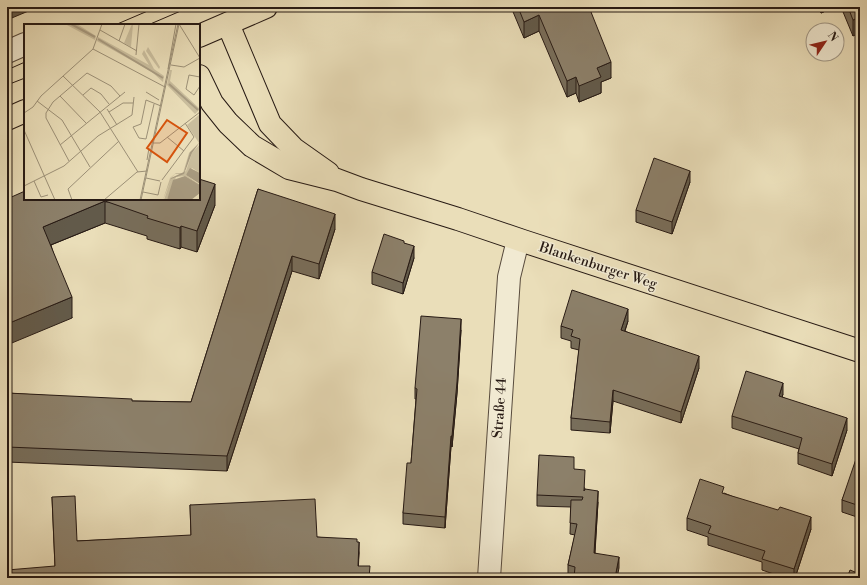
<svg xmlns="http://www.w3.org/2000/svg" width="867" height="585" viewBox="0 0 867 585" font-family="'Libre Bodoni',serif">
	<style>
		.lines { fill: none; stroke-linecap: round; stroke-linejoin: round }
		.minor-casing { stroke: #584b3d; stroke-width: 24 }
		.major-casing { stroke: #271a14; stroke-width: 24 }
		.minor { stroke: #f1ead2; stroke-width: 22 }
		.major { stroke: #eadeb9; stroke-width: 22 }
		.tram { stroke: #271a14; stroke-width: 1 }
		.wall { fill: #786e5b; stroke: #271a14 }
		.shaded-wall { fill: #625a4a; stroke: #271a14 }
		.building { fill: #8c806a; stroke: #271a14 }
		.labels { text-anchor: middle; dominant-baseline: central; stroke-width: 3; stroke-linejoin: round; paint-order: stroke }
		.street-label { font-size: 14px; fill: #271a14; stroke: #f1ead2 }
		.inset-river { fill: none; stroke: #a89b81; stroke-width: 2 }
		.inset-road { fill: none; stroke: #9c9077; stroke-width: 1 }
		.view { fill: #d5530d; fill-opacity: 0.15; stroke: #d5530d; stroke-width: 2 }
		.inset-edge { fill: none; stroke: #271a14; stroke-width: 2 }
	</style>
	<rect width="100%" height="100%" fill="#eadeb9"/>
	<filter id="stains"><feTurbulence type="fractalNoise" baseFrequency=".005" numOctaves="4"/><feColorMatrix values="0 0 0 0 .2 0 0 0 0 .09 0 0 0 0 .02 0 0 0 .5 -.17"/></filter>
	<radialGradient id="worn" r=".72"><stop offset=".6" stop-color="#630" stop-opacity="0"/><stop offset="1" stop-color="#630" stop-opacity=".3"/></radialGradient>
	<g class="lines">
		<defs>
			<g id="minor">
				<path d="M 7,52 L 25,44"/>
				<path d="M 489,578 L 509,277 L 518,240"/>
			</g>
			<g id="major">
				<path d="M 228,24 L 270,124 L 294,149 L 328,173"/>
				<path d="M 199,36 L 266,7"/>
				<path d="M 199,76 L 212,103 L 228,123 L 252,146 L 289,168 L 337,180 L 361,189 L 458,219 L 523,241 L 860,351"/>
				<path d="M 7,119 L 25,111"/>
			</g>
		</defs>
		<!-- minor casing -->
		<use href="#minor" class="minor-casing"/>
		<!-- major casing -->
		<use href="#major" class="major-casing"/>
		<!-- minor -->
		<use href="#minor" class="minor"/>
		<!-- major -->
		<use href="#major" class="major"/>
		<!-- tram -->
		<g class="tram">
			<path d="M 115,25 L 157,7"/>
			<path d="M 148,25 L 190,7"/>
			<path d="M 7,70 L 25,62"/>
			<path d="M 7,85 L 25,78"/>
		</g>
	</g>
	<!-- wall -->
	<g class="wall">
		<path d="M 511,7 L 589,7 L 611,78 L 601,82 L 601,93 L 579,102 L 576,93 L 567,97 L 539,31 L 524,38 Z"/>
		<path d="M 819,7 L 835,7 L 821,13 Z"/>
		<path d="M 841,7 L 860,7 L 853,36 Z"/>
		<path d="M 690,182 L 672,234 L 636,222 L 636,210 Z"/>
		<path d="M 258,189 L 335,229 L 319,279 L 292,271 L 227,471 L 7,462 L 7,393 L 132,401 L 191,402 Z"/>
		<path d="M 7,199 L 215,205 L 197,252 L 181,247 L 180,249 L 147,239 L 147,236 L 105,223 L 51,245 L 72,318 Z"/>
		<path d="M 404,243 L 414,258 L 403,294 L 372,284 L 372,272 Z"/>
		<path d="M 628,321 L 625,331 L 699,368 L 681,423 L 613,401 L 610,433 L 571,430 L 571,418 L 579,350 L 571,348 L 571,341 L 561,338 L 561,326 Z"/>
		<path d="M 461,330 L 457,393 L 452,447 L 451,446 L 445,528 L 403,524 L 403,513 L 411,463 L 416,399 L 415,399 L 415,388 Z"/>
		<path d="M 783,394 L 782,397 L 847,430 L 832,476 L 798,464 L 798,453 L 799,449 L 732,428 L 732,416 Z"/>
		<path d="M 860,457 L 860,518 L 842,512 L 842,500 Z"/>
		<path d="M 574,469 L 585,489 L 598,502 L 595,553 L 619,568 L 574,578 L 568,576 L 568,565 L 575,535 L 570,534 L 571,507 L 537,506 L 537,495 Z"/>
		<path d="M 724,493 L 811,529 L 795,578 L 785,578 L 762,570 L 762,562 L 708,545 L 708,537 L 687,530 L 687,518 Z"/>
		<path d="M 52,497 L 77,541 L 191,536 L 190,505 L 317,537 L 357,542 L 359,553 L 358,566 L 370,578 L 7,578 L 55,567 Z"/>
	</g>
	<!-- shaded-wall -->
	<g class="shaded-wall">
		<path d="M 7,7 L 38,7 L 7,20 Z"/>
		<path d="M 821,7 L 835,7 L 821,13 Z"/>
		<path d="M 539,15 L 539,31 L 524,38 L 524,22 Z"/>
		<path d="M 860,17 L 860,33 L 853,36 L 853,20 Z"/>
		<path d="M 611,62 L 611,78 L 601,82 L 601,93 L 579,102 L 579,86 L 597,68 Z"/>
		<path d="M 576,77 L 576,93 L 567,97 L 567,81 Z"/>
		<path d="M 690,171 L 690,182 L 672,234 L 672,222 Z"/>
		<path d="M 215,184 L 215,205 L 197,252 L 197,231 Z"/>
		<path d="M 105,201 L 105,223 L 43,248 L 43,227 Z"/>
		<path d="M 335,214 L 335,229 L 319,279 L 319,264 Z"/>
		<path d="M 181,226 L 181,247 L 180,249 L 180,228 Z"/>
		<path d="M 414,246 L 414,258 L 403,294 L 403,283 Z"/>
		<path d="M 292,256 L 292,271 L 227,471 L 227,456 Z"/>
		<path d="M 72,297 L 72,318 L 7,345 L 7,324 Z"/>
		<path d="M 628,309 L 628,321 L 621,342 L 621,330 Z"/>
		<path d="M 461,319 L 461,330 L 457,393 L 452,447 L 452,436 Z"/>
		<path d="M 699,356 L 699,368 L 681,423 L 681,412 Z"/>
		<path d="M 783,383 L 783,394 L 779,408 L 779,396 Z"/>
		<path d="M 613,390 L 613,401 L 610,433 L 610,422 Z"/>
		<path d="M 847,418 L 847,430 L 832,476 L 832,464 Z"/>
		<path d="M 451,436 L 451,446 L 445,528 L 445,517 Z"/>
		<path d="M 598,491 L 598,502 L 594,564 L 594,553 Z"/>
		<path d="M 811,517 L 811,529 L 795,578 L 794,578 L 794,569 Z"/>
		<path d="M 359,542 L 359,553 L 358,576 L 358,566 Z"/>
		<path d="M 619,557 L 619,568 L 617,578 L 615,578 Z"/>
	</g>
	<!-- building -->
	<g class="building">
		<path d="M 518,7 L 589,7 L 611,62 L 597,68 L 601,77 L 579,86 L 576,77 L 567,81 L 539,15 L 524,22 Z"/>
		<path d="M 848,7 L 860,7 L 860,17 L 853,20 Z"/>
		<path d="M 654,158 L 690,171 L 672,222 L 636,210 Z"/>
		<path d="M 199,179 L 215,184 L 197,231 L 181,226 L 180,228 L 147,218 L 148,216 L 105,201 L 43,227 L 72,297 L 7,324 L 7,199 L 25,191 L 25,199 L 199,199 Z"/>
		<path d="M 258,189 L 335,214 L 319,264 L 292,256 L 227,456 L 7,447 L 7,393 L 132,399 L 132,401 L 191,402 Z"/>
		<path d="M 384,234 L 404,241 L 404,243 L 414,246 L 403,283 L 372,272 Z"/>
		<path d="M 572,290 L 628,309 L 621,330 L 699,356 L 681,412 L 613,390 L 610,422 L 571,418 L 580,339 L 571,336 L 573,330 L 561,326 Z"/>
		<path d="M 421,316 L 461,319 L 457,382 L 452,436 L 451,436 L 445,517 L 403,513 L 407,463 L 411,463 L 417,389 L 415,388 Z"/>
		<path d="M 746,371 L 783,383 L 779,396 L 847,418 L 832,464 L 798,453 L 802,438 L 732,416 Z"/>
		<path d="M 539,455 L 574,457 L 574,469 L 585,470 L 584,491 L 585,489 L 598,491 L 594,553 L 619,557 L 615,578 L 574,578 L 575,567 L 568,565 L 577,524 L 570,523 L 571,500 L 582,500 L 583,497 L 537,495 Z"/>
		<path d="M 857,456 L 860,457 L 860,506 L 842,500 Z"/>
		<path d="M 700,479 L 724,487 L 722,493 L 778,510 L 780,507 L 811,517 L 794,569 L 762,559 L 765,551 L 708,533 L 711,526 L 687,518 Z"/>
		<path d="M 75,496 L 77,541 L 191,535 L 190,505 L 315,499 L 317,537 L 357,539 L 357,542 L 359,542 L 358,566 L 370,566 L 369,578 L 324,578 L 324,575 L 259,577 L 259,575 L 160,578 L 7,578 L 7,570 L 55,566 L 52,497 Z"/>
		<path d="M 850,570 L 860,574 L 860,578 L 847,578 Z"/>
		<path d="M 663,575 L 670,577 L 671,576 L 678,578 L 662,578 Z"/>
	</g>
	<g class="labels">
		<!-- street labels -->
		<g class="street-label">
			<text transform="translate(598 266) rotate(18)">Blankenburger Weg</text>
			<text transform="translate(500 408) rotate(-86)">Straße 44</text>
		</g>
	</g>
	<!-- overview -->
	<g transform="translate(24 24)">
		<rect width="176" height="176" fill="#eadeb9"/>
		<path d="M 41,0 L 53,0 L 72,12 L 71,16 ZM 108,0 L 109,0 L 107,23 L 100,19 ZM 74,13 L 125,41 L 118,30 L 120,26 L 130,45 L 140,52 L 139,58 L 128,48 L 73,17 ZM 124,23 L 136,43 L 135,45 L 122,27 ZM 146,46 L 148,46 L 146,57 L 176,85 L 171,90 L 143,61 ZM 176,90 L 176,118 L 166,128 L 165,135 L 160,148 L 157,150 L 151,150 L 147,154 L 139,176 L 146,154 L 152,149 L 159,149 L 165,129 L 175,119 L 163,101 ZM 176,120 L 176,149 L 168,144 L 162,151 L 176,161 L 161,152 L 152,153 L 143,176 L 140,176 L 147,155 L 162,147 L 168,129 Z" fill="#c9bd9d"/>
		<path d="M 176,118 L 168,129 L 160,150 L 147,155 L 139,176 L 147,154 L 160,148 L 166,128 ZM 166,144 L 176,149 L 176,160 L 162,151 ZM 161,152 L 176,161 L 176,169 L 167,176 L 143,176 L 149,156 Z" fill="#a89b81"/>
		<path class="inset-river" d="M 47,0 L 71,13M 74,15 L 139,54M 145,60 L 174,86"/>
		<path class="inset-road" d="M 155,0 L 176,34M 76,6 L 113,27M 95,17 L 101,0M 69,25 L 141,63M 112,31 L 115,0M 147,41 L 160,43 L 176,34M 144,45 L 152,0M 39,52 L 76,88 L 114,148M 176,53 L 165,51 L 162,65 L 170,71 L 176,62M 122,68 L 135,76M 59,71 L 67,64 L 77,70 L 85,80M 36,72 L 62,99M 13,77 L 38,96 L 66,143M 130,80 L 122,115 L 115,114 L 109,103 L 117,100 L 122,76 L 137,82M 83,85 L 93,101M 85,88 L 99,79 L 109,79M 0,89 L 9,83 L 17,72 L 69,25 L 78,0M 0,106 L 31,176M 143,113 L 160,127M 129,119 L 136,119 L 176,88M 36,121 L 101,68M 123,136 L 125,124M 45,137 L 22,94 L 22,89 L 29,78 L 63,49 L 87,62 L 96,72M 122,154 L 136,157M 138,156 L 170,113 L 161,99M 10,157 L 17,173 L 24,171M 0,162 L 40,142 L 74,112 L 108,91 L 110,73M 119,168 L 134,171 L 137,158M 48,176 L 44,165 L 95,117M 80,176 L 113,148 L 123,147M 116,176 L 154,0M 117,176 L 155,0"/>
		<path class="view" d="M 143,96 L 163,109 L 143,138 L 123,124 Z"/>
		<rect width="176" height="176" class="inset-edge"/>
	</g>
	<!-- margin -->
	<rect width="867" height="585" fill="none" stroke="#eadeb9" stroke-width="24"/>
	<rect x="8" y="8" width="851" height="569" fill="none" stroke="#271a14" stroke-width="2"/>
	<rect x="12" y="12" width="843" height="561" fill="none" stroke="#271a14"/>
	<!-- north arrow -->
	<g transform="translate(825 42) rotate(55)"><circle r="19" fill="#f1ead2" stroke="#a09786"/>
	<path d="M0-3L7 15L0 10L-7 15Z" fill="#8f2418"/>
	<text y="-6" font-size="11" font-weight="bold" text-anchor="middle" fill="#271a14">N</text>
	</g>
	<rect width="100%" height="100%" filter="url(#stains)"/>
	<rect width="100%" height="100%" fill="url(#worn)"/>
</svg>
